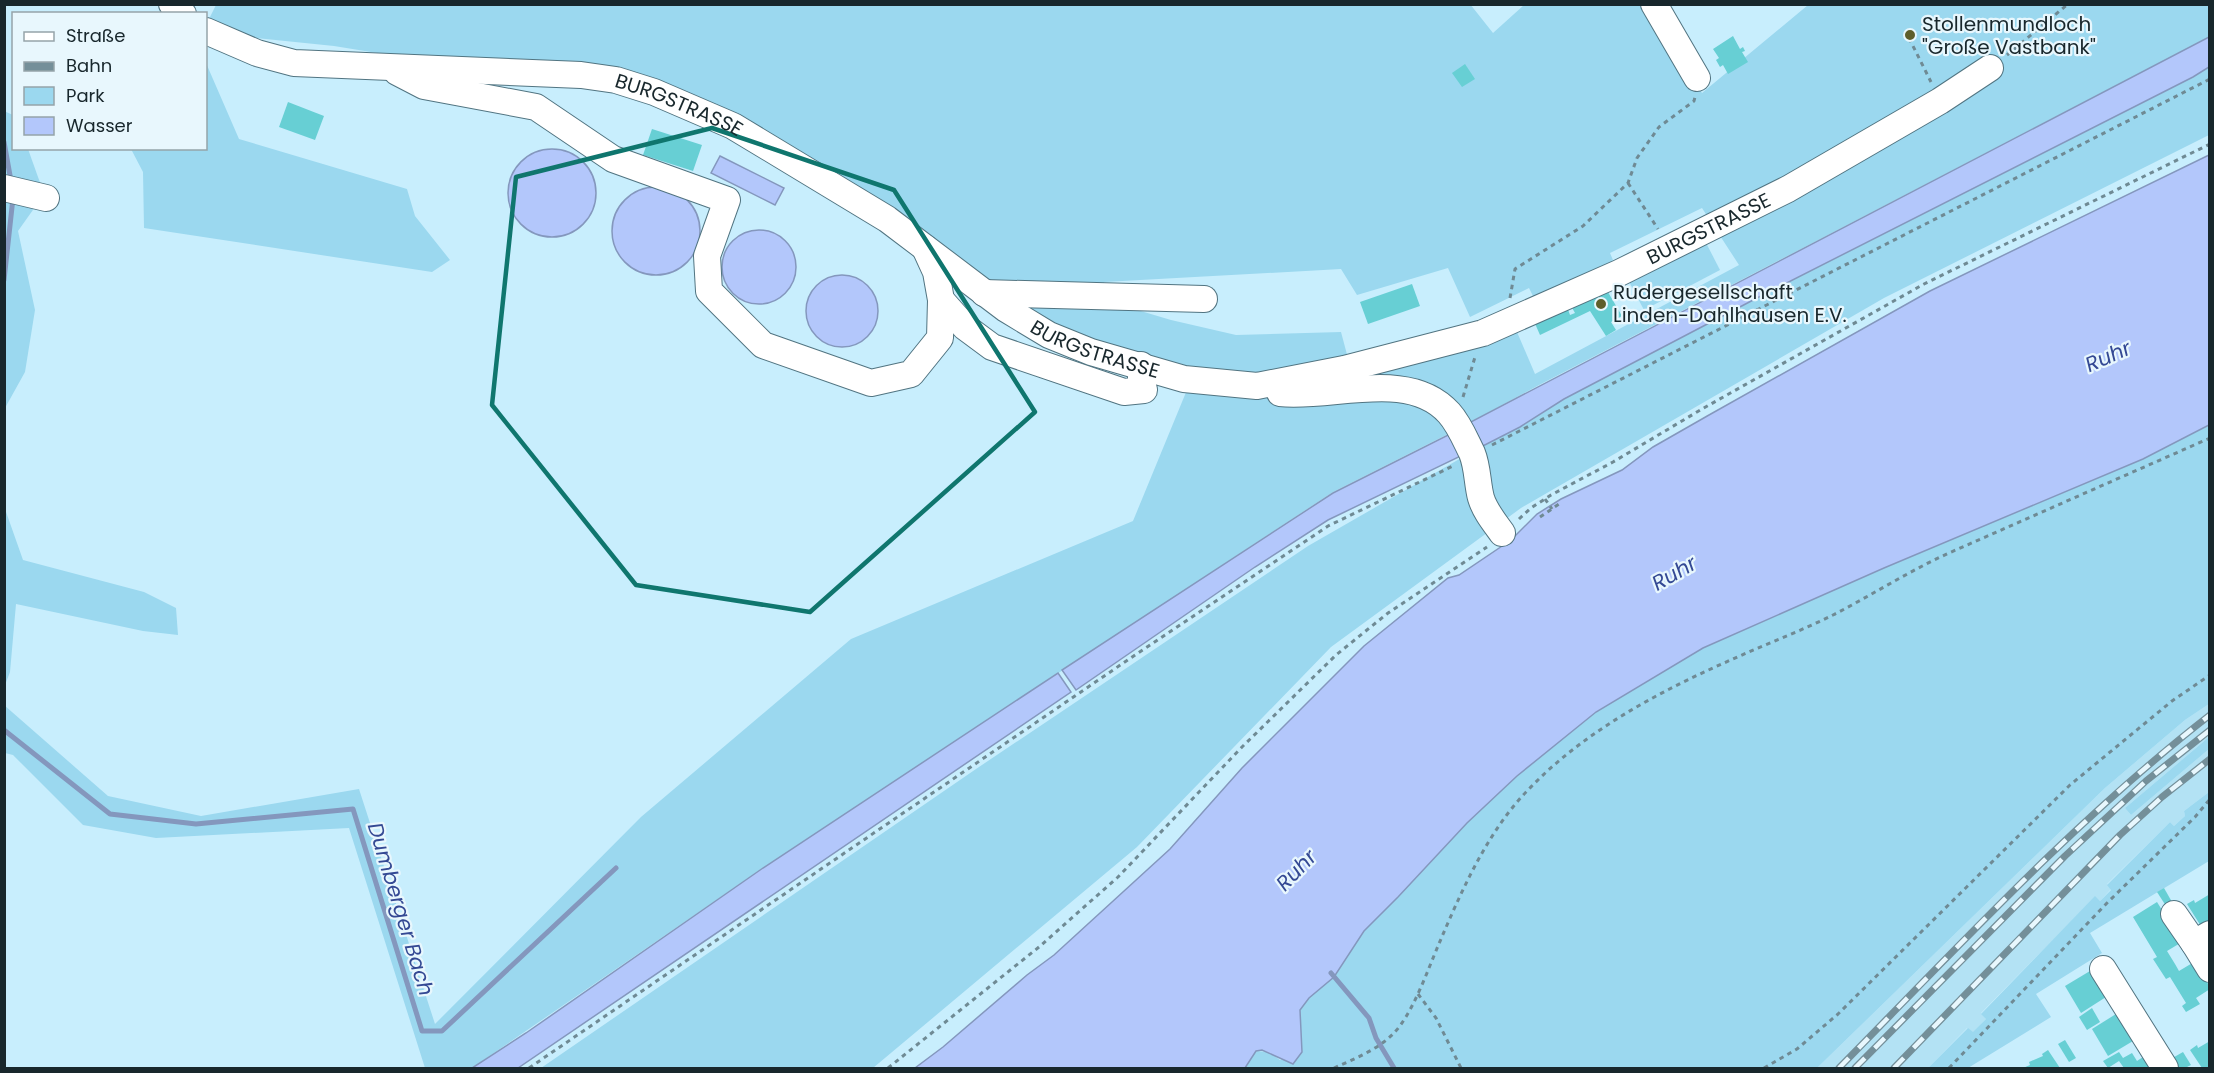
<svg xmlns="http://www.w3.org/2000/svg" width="2214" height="1073" viewBox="0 0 2214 1073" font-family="Poppins,sans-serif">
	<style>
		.built { fill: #b3e2f4 }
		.green { fill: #9bd8ef; fill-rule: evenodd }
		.water { fill: #b3c7fb; stroke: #8497bd; stroke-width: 1.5 }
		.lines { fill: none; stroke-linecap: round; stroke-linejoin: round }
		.stream { stroke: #8497bd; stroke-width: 5 }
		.building { fill: #67cfd4 }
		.minor-casing { stroke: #517481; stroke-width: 28 }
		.path { stroke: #6f8a94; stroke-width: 3; stroke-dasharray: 4.5 4.5; stroke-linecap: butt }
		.minor { stroke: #fff; stroke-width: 26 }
		.rail-casing { stroke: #748f99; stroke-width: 7 }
		.rail { stroke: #e8f7fd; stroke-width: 4.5; stroke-dasharray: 14; stroke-linecap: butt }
		.marked { fill: none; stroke: #0f766e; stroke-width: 4.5; stroke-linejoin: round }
		.poi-dot { fill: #5e5e2b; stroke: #e8f7fd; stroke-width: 2 }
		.labels { text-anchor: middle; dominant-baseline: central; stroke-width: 4.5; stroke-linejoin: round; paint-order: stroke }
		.poi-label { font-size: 20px; fill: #18272c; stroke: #e8f7fd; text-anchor: start }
		.street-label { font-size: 20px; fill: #18272c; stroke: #e8f7fd }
		.water-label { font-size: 21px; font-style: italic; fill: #344994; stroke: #e8f7fd }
	</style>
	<rect width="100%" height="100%" fill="#c8eefd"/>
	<!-- built -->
	<path class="built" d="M 2209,704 L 2209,737 L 2125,808 L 2131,815 L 2209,749 L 2209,792 L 2184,811 L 2185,816 L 2174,826 L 2170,822 L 2107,884 L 2111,889 L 2100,901 L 2095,897 L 1981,1013 L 1986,1019 L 1973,1033 L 1967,1028 L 1928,1068 L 1817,1068 L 2105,788 L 2185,720 Z"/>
	<!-- green -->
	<g class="green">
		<path d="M 1470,4 L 1493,33 L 1524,5 L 1648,5 L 1702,93 L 1808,5 L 2209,5 L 2209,37 L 1539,385 L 1458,429 L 1333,492 L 766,866 L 472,1068 L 425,1068 L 349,828 L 156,838 L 83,825 L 13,755 L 5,753 L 4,705 L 108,796 L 201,816 L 359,789 L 435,1024 L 641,817 L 851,639 L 1133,521 L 1189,385 L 1073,342 L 690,96 L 451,65 L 334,46 L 256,38 L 206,25 L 216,5 ZM 1702,208 L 1739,265 L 1535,374 L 1514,325 L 1349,362 L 1341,332 L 1236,335 L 1171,320 L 1107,301 L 1104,282 L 1341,269 L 1357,295 L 1448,268 L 1470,317 L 1529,288 L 1536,302 L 1615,265 L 1610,253 Z"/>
		<path d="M 206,63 L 239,139 L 407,189 L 415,216 L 450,260 L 432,272 L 144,228 L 143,172 L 131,149 L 206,148 Z"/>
		<path d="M 2209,67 L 2209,135 L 1884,298 L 1521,508 L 1331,647 L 1137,847 L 873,1068 L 541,1068 L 976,769 L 1308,546 L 1564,399 L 1757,298 L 2193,77 Z"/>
		<path d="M 4,111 L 13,115 L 14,148 L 28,149 L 43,191 L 40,200 L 18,231 L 35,310 L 25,372 L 5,408 Z"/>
		<path d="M 1703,237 L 1720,270 L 1644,310 L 1626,276 Z"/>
		<path d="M 2209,425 L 2209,704 L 2185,720 L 2105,788 L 1817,1068 L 1245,1068 L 1256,1051 L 1269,1052 L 1280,1060 L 1302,1052 L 1300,1010 L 1309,998 L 1334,977 L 1364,931 L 1398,897 L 1467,823 L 1517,776 L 1596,712 L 1703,648 L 1884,568 L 2143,459 Z"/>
		<path d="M 5,509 L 23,560 L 144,592 L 176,608 L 178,635 L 143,631 L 16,604 L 10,672 L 5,685 Z"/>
		<path d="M 2209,737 L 2209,749 L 2131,815 L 2125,808 Z"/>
		<path d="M 2209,792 L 2209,861 L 2090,933 L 2102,953 L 2036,994 L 2051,1017 L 1968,1068 L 1928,1068 L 1968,1028 L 1973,1032 L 1986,1019 L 1981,1014 L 2095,896 L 2100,901 L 2111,890 L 2107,885 L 2170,822 L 2174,826 L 2185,816 L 2184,811 Z"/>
	</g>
	<!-- water -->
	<g class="water">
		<path d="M 2209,37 L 2209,67 L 2193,77 L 1757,298 L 1564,399 L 1520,427 L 1477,449 L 1465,425 Z"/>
		<circle cx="552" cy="193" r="44"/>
		<path d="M 2209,155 L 2209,425 L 2143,459 L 1884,568 L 1703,648 L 1596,712 L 1517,776 L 1467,823 L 1398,897 L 1364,931 L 1334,977 L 1309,998 L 1300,1010 L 1302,1052 L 1293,1064 L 1262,1050 L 1256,1051 L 1245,1068 L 915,1068 L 943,1047 L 1027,975 L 1054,955 L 1170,849 L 1242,768 L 1364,646 L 1448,578 L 1459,575 L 1511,540 L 1537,514 L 1561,499 L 1622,470 L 1653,447 L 1709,415 L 1930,291 Z"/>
		<path d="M 720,156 L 784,188 L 775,205 L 711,173 Z"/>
		<circle cx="656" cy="231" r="44"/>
		<circle cx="759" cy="267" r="37"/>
		<circle cx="842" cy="311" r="36"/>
		<path d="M 1458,430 L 1467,453 L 1328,520 L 1255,567 L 1076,690 L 1062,670 L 1333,493 Z"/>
		<path d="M 1058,673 L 1071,692 L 518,1068 L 472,1068 L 526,1033 L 763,868 Z"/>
	</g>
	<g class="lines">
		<!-- stream -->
		<g class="stream">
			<path d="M 4,142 L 11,181"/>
			<path d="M 4,280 L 13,198"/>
			<path d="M 4,730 L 110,814 L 196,824 L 353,809 L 422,1031 L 442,1031 L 616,868"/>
			<path d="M 1331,973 L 1369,1018 L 1376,1038 L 1394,1068"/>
		</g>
	</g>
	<!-- building -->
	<g class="building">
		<path d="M 1733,36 L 1740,49 L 1743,47 L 1745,51 L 1742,52 L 1748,62 L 1728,74 L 1723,65 L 1720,67 L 1716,60 L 1719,58 L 1713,49 Z"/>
		<path d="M 1465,64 L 1475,79 L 1462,87 L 1452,73 Z"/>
		<path d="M 288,102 L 324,116 L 315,140 L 279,127 Z"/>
		<path d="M 652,129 L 702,145 L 693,171 L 643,155 Z"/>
		<path d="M 1412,284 L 1420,306 L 1368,324 L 1360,302 Z"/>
		<path d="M 1605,287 L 1622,316 L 1611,322 L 1616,330 L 1606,336 L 1590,311 L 1540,335 L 1533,319 L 1566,304 L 1570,315 L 1575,313 L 1570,304 Z"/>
		<path d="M 2164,888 L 2172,902 L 2166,906 L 2157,892 Z"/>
		<path d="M 2210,894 L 2210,927 L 2204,931 L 2187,904 L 2194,900 L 2195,903 Z"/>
		<path d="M 2157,902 L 2182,942 L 2167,951 L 2175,964 L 2179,971 L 2194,962 L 2210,987 L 2210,989 L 2196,998 L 2200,1004 L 2186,1012 L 2182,1006 L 2186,1003 L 2170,977 L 2166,979 L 2153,959 L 2157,957 L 2133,917 Z"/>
		<path d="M 2090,971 L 2106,997 L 2081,1013 L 2065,986 Z"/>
		<path d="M 2092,1008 L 2100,1022 L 2087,1030 L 2079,1017 Z"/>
		<path d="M 2116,1014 L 2133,1041 L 2108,1056 L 2092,1029 Z"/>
		<path d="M 2065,1040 L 2076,1058 L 2069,1062 L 2058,1044 Z"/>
		<path d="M 2210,1041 L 2210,1068 L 2202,1068 L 2190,1050 L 2197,1045 L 2198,1048 Z"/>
		<path d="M 2048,1050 L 2060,1068 L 2023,1068 L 2030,1065 L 2029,1062 L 2043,1056 L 2042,1054 Z"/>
		<path d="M 2119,1052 L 2123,1058 L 2132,1053 L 2137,1061 L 2143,1057 L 2150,1068 L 2124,1068 L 2119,1061 L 2108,1068 L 2103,1061 Z"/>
		<path d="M 2183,1052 L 2191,1065 L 2185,1068 L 2174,1068 L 2169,1060 Z"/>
	</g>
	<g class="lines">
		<defs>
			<g id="minor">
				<path d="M 172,4 L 183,14"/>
				<path d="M 1654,4 L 1697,78"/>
				<path id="s1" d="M 206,31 L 257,53 L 294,63 L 581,75 L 616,80 L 654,92 L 733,126 L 887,219 L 1006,309 L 1049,335 L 1091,352 L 1184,379 L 1257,386 L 1344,369 L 1483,333 L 1619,273 L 1788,189 L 1940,101 L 1990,68"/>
				<path d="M 397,72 L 424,86 L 536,107 L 613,159 L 727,200 L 707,256 L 709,291 L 763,345 L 871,383 L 911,374 L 940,338 L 941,300 L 936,272 L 925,248"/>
				<path d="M 4,188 L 46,198"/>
				<path d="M 984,293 L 1204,299"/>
				<path d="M 941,300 L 965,327 L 992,347 L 1124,392 L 1144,390 L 1141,378 L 1141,365"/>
				<path d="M 1280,393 C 1332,399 1409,368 1449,413 C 1459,424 1465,439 1472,453 C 1478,468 1477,483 1481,498 C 1485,511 1494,522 1502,533"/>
				<path d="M 2174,914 L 2194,943 L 2210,934"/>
				<path d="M 2194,943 L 2210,969"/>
				<path d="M 2103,969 L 2165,1068"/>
			</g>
		</defs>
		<!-- minor casing -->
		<use href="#minor" class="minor-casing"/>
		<!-- path -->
		<g class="path">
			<path d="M 1909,38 L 1931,82"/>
			<path d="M 2007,55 L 2068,4"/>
			<path d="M 1628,183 L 1658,229"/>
			<path d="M 1510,298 L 1515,269 L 1583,226 L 1628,183 L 1637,158 L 1659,127 L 1694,101 L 1695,97"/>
			<path d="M 1463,397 L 1475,357"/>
			<path d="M 1492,445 L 2210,79"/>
			<path d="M 1545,499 L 1552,509"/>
			<path d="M 1540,517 L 1562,502"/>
			<path d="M 1519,519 L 1531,508 L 1551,495 L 1613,462 L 1702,409 L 1924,284 L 2210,144"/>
			<path d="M 1418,994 L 1436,1018 L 1461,1068"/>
			<path d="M 529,1068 L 1138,653 L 1328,526 L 1455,465"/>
			<path d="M 888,1068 L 1039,947 L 1118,877 L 1242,747 L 1336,655 L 1388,613 L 1487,547"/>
			<path d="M 1334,1068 C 1354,1059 1377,1050 1393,1034 C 1412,1015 1427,972 1438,946 C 1461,892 1487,832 1528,790 C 1584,731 1660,691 1733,659 C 1766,644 1801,631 1833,615 C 1872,595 1909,571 1949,553 L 2210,438"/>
			<path d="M 1764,1068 L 1797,1049 L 1838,1014 L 2070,785 L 2172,701 L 2210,675"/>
			<path d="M 1949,1068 L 2107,903 L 2195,817 L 2210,799"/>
		</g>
		<!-- minor -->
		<use href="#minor" class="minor"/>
		<defs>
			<g id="rail">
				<path d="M 1839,1068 C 1958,947 2075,820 2210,715"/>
				<path d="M 1855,1068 L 2065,856 L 2146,781 L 2210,730"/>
				<path d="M 1894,1068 L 2120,835 L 2162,797 L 2210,759"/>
			</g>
		</defs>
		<!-- rail casing -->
		<use href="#rail" class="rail-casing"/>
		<!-- rail -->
		<use href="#rail" class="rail"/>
	</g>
	<!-- marked area -->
	<path class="marked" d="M 712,128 L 894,190 L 1035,412 L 810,612 L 636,585 L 492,405 L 516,177 Z"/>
	<!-- markers -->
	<g class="poi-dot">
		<circle cx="1910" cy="35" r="6"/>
		<circle cx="1601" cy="304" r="6"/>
	</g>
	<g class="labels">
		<!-- poi labels -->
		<g class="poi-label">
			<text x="1922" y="24">Stollenmundloch<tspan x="1922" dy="23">"Große Vastbank"</tspan></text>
			<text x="1613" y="292">Rudergesellschaft<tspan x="1613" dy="23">Linden-Dahlhausen E.V.</tspan></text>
		</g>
		<!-- street labels -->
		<g class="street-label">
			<text stroke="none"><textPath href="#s1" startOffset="484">BURGSTRASSE</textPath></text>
			<text stroke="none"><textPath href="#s1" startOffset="1618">BURGSTRASSE</textPath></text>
			<text stroke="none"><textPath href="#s1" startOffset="970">BURGSTRASSE</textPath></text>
		</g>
		<!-- water labels -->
		<g class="water-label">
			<text transform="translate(2108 356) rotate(-24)">Ruhr</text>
			<text transform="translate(1674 573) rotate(-30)">Ruhr</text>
			<text transform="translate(1296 870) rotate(-46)">Ruhr</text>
			<text transform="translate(401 909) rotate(73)">Dumberger Bach</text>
		</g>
	</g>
	<!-- border -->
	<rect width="2214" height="1073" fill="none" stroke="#18272c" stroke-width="12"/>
	<!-- legend -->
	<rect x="12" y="12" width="195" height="138" fill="#e8f7fd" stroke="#95a4a9" stroke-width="1.5"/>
	<rect x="24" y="32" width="30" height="9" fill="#ffffff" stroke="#95a4a9" stroke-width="1.5"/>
	<text x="66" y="42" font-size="18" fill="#18272c">Straße</text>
	<rect x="24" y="62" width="30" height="9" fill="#748f99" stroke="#95a4a9" stroke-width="1.5"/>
	<text x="66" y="72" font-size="18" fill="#18272c">Bahn</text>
	<rect x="24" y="87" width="30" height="18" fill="#9bd8ef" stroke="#95a4a9" stroke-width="1.5"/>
	<text x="66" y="102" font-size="18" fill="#18272c">Park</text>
	<rect x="24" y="117" width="30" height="18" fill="#b3c7fb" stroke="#95a4a9" stroke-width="1.5"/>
	<text x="66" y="132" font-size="18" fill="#18272c">Wasser</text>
</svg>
